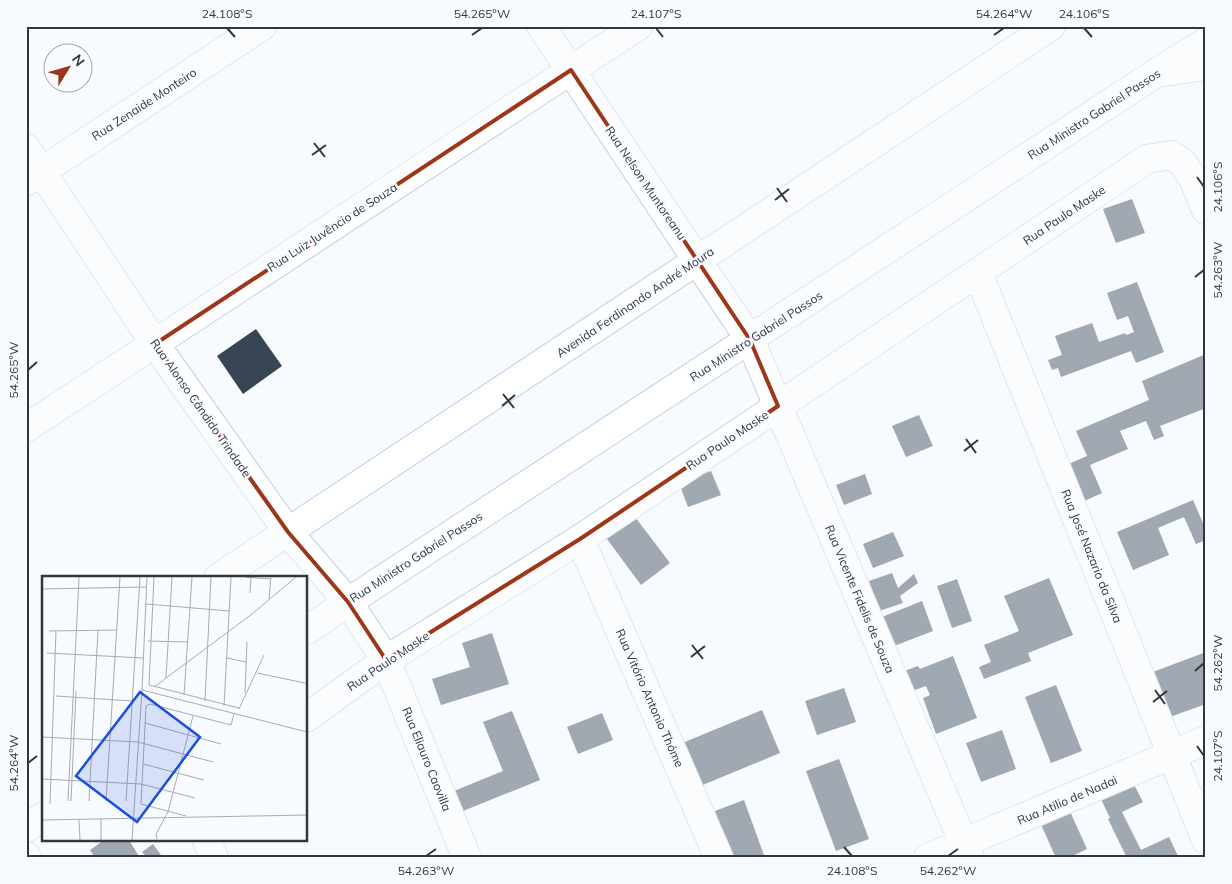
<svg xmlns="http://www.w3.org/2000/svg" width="1232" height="884" viewBox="0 0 1232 884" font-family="Mulish,sans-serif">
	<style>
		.building { fill: #374554 }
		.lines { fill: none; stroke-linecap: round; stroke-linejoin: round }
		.minor-casing { stroke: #bfd0e2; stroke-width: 30 }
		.major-casing { stroke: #bfd0e2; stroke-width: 30 }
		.minor { stroke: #fff; stroke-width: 28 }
		.major { stroke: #fff; stroke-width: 28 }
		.marked { fill: none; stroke: #9e3619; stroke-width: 4; stroke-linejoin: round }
		.ticks { fill: none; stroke: #30373e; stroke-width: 2 }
		.labels { text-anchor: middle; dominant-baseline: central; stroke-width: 5; stroke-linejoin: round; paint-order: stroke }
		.street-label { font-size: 12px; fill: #30373e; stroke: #f7fafe }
		.inset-road { fill: none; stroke: #a7acb1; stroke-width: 1 }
		.view { fill: #1d4ed8; fill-opacity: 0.15; stroke: #1d4ed8; stroke-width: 2.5 }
		.inset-edge { fill: none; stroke: #30373e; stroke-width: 2.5 }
		.neatline { fill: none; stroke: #30373e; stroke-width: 2 }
		.ticks-label { font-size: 12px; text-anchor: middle; fill: #30373e }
	</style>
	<rect width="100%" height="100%" fill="#f7fafe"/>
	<!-- building -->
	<g class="building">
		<path d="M 1132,199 L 1145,233 L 1116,243 L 1103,209 Z"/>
		<path d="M 1137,282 L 1164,352 L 1136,363 L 1131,351 L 1061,377 L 1058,368 L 1052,370 L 1048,360 L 1062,355 L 1055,336 L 1092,323 L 1099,342 L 1125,333 L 1126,335 L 1134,332 L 1128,316 L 1117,320 L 1107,293 Z"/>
		<path d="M 256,329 L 282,366 L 243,394 L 217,356 Z"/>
		<path d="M 1206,354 L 1206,408 L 1160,426 L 1164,436 L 1154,440 L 1146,421 L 1120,431 L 1128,449 L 1090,465 L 1102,493 L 1080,503 L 1064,466 L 1087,456 L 1076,431 L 1149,400 L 1142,381 Z"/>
		<path d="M 919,415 L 933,446 L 906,457 L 892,426 Z"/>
		<path d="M 711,471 L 721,495 L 688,507 L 679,483 Z"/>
		<path d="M 865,474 L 872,494 L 844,505 L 836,485 Z"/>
		<path d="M 1193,500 L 1206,530 L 1206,540 L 1196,544 L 1184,517 L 1158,528 L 1169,555 L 1133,570 L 1117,532 Z"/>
		<path d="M 632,513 L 670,563 L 641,585 L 604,535 Z"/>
		<path d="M 893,532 L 904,556 L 873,568 L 863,544 Z"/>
		<path d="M 892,573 L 898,588 L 914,574 L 918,583 L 900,596 L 903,603 L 879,611 L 869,581 Z"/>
		<path d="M 1049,578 L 1073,635 L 1028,653 L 1031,661 L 984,679 L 979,667 L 991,662 L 984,645 L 1019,631 L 1004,596 Z"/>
		<path d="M 957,579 L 972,621 L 952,628 L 937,586 Z"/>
		<path d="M 922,601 L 933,631 L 894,646 L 882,617 Z"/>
		<path d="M 492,633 L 509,684 L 441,705 L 432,679 L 470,667 L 462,643 Z"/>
		<path d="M 1206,652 L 1206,704 L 1167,718 L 1150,673 Z"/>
		<path d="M 953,656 L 977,718 L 936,734 L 923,698 L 930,695 L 926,686 L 904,694 L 896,674 L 918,666 L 920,669 Z"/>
		<path d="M 1056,685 L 1082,751 L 1051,763 L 1025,697 Z"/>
		<path d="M 844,688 L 856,722 L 817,735 L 805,701 Z"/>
		<path d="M 762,710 L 780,753 L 698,787 L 680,744 Z"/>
		<path d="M 512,711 L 540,780 L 458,813 L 449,793 L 503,771 L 483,722 Z"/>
		<path d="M 602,713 L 613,740 L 578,754 L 567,727 Z"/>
		<path d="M 1002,730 L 1016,769 L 981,782 L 966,743 Z"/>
		<path d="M 839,759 L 869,839 L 836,851 L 806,771 Z"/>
		<path d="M 1131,779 L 1143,802 L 1122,812 L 1141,850 L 1169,837 L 1179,858 L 1127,858 L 1108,819 L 1110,818 L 1099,795 Z"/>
		<path d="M 744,800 L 765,858 L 732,858 L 715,811 Z"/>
		<path d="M 1068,807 L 1087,849 L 1068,858 L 1056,858 L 1039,820 Z"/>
		<path d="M 104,840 L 129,840 L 140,858 L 95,858 L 90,850 Z"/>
		<path d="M 153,844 L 161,855 L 157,858 L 147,858 L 142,852 Z"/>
	</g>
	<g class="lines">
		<defs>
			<g id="minor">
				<path d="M 541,26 L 750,340 L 970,858"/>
				<path d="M 26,148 L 155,344 L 288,532 L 348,602 L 386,660 L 467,858"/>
				<path d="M 27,181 L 262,26"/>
				<path d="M 978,273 L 1206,840"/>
				<path d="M 26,428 L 638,26"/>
				<path d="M 580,539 L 719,858"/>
				<path d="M 218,578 L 1051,26"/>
				<path d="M 306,631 L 348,602 L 1156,73 L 1206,42"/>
				<path d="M 306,718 L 386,660 L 580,539 L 1147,159 L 1171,155 L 1183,163 L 1194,181 L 1206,210"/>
				<path d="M 26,828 L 44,816"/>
				<path d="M 207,840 L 214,858"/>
				<path d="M 26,856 L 27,858"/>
				<path d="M 928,858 L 1206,740"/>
			</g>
			<path id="major" d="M 1156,73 L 1206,66"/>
		</defs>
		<!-- minor casing -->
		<use href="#minor" class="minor-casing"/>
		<!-- major casing -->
		<use href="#major" class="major-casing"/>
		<!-- minor -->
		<use href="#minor" class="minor"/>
		<!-- major -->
		<use href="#major" class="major"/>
	</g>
	<!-- marked area -->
	<path d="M0 0H1232V884H0ZM 571,70 L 750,340 L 778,406 L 580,539 L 386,660 L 348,602 L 288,532 L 155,344 Z" fill="#f7fafe" fill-opacity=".55" fill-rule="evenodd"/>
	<path class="marked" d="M 571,70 L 750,340 L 778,406 L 580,539 L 386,660 L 348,602 L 288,532 L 155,344 Z"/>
	<!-- ticks -->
	<path class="ticks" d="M 227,28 L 235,37M 656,28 L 663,37M 1084,28 L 1092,37M 472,35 L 482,28M 994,35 L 1004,28M 314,143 L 325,157M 312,155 L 326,145M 1197,177 L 1204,187M 777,188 L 787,202M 775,200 L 789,189M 1195,277 L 1204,270M 28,370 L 37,362M 503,394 L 514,408M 502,406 L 515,395M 966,439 L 976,453M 964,451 L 978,440M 692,645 L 703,659M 691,657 L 705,646M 1195,671 L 1204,663M 1155,690 L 1165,704M 1153,702 L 1167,691M 1197,746 L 1204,756M 28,763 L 37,756M 844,847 L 852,856M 426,856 L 436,849M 948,856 L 958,849"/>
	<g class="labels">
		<!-- street labels -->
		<g class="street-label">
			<text transform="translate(144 104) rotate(-33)">Rua Zenaide Monteiro</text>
			<text transform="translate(1094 114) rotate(-33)">Rua Ministro Gabriel Passos</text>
			<text transform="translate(646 183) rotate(56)">Rua Nelson Muntoreanu</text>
			<text transform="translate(1064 215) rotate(-34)">Rua Paulo Maske</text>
			<text transform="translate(332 227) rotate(-33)">Rua Luiz Juvêncio de Souza</text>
			<text transform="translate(635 302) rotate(-34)">Avenida Ferdinando André Moura</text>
			<text transform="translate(756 336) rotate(-33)">Rua Ministro Gabriel Passos</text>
			<text transform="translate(201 408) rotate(55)">Rua Alonso Cândido Trindade</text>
			<text transform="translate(727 440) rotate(-34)">Rua Paulo Maske</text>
			<text transform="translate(1092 556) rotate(68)">Rua José Nazario da Silva</text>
			<text transform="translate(416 557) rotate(-33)">Rua Ministro Gabriel Passos</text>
			<text transform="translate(860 599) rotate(67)">Rua Vicente Fidelis de Souza</text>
			<text transform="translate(388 661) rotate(-34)">Rua Paulo Maske</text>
			<text transform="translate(650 698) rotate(66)">Rua Vitório Antonio Thóme</text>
			<text transform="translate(427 759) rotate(68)">Rua Eliauro Caovilla</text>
			<text transform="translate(1067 800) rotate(-23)">Rua Atilio de Nadai</text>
		</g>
	</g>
	<!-- overview -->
	<g transform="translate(42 576)">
		<rect width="265" height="265" fill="#f7fafe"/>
		<path class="inset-road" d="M 105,1 L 100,114 L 265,156M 112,1 L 107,109 L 197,132M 203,1 L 228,3M 0,13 L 104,11M 208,17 L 209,1M 227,23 L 229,1M 104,28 L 187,35M 7,55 L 75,54M 106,65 L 146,66M 5,77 L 101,82M 185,82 L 204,86M 215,97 L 263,107M 124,102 L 130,1M 112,111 L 210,38 L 254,1M 203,117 L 205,66M 142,119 L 150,1M 14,120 L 90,125M 163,125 L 169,1M 182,130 L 189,1M 197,133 L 222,79M 103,147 L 179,168M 0,161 L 96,166 L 171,186M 101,188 L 162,204M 0,203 L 99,208 L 153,222M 26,225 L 37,1M 29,225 L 34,115M 47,225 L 56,54M 64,225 L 78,1M 84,225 L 98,1M 8,228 L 14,55M 144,240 L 99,228 L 104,130 L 108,128 L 189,149 L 192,138M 0,244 L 265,239M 37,244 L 38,264M 115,263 L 114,258 L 126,236 L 151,140M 59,264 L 59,243M 90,264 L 100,114"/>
		<path class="view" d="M 98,116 L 158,161 L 95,246 L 34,200 Z"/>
		<rect width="265" height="265" class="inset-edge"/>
	</g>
	<!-- border -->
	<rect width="1232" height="884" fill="none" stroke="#f7fafe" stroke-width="55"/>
	<!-- north arrow -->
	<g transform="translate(68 68) rotate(53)"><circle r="24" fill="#f7fafe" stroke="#a7acb1"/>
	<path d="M0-4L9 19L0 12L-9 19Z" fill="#9e3619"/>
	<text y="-8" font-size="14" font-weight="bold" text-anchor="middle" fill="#30373e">N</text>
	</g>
	<rect x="28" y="28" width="1176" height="828" class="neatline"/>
	<g class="ticks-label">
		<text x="227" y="18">24.108°S</text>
		<text x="482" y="18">54.265°W</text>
		<text x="656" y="18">24.107°S</text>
		<text x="1004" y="18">54.264°W</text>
		<text x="1084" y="18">24.106°S</text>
		<text transform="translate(1218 187) rotate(-90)" y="4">24.106°S</text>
		<text transform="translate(1218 270) rotate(-90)" y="4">54.263°W</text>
		<text transform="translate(14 370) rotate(-90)" y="4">54.265°W</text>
		<text transform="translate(1218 663) rotate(-90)" y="4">54.262°W</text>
		<text transform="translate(1218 756) rotate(-90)" y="4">24.107°S</text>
		<text transform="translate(14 763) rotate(-90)" y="4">54.264°W</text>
		<text x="426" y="875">54.263°W</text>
		<text x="852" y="875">24.108°S</text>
		<text x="948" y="875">54.262°W</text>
	</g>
</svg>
